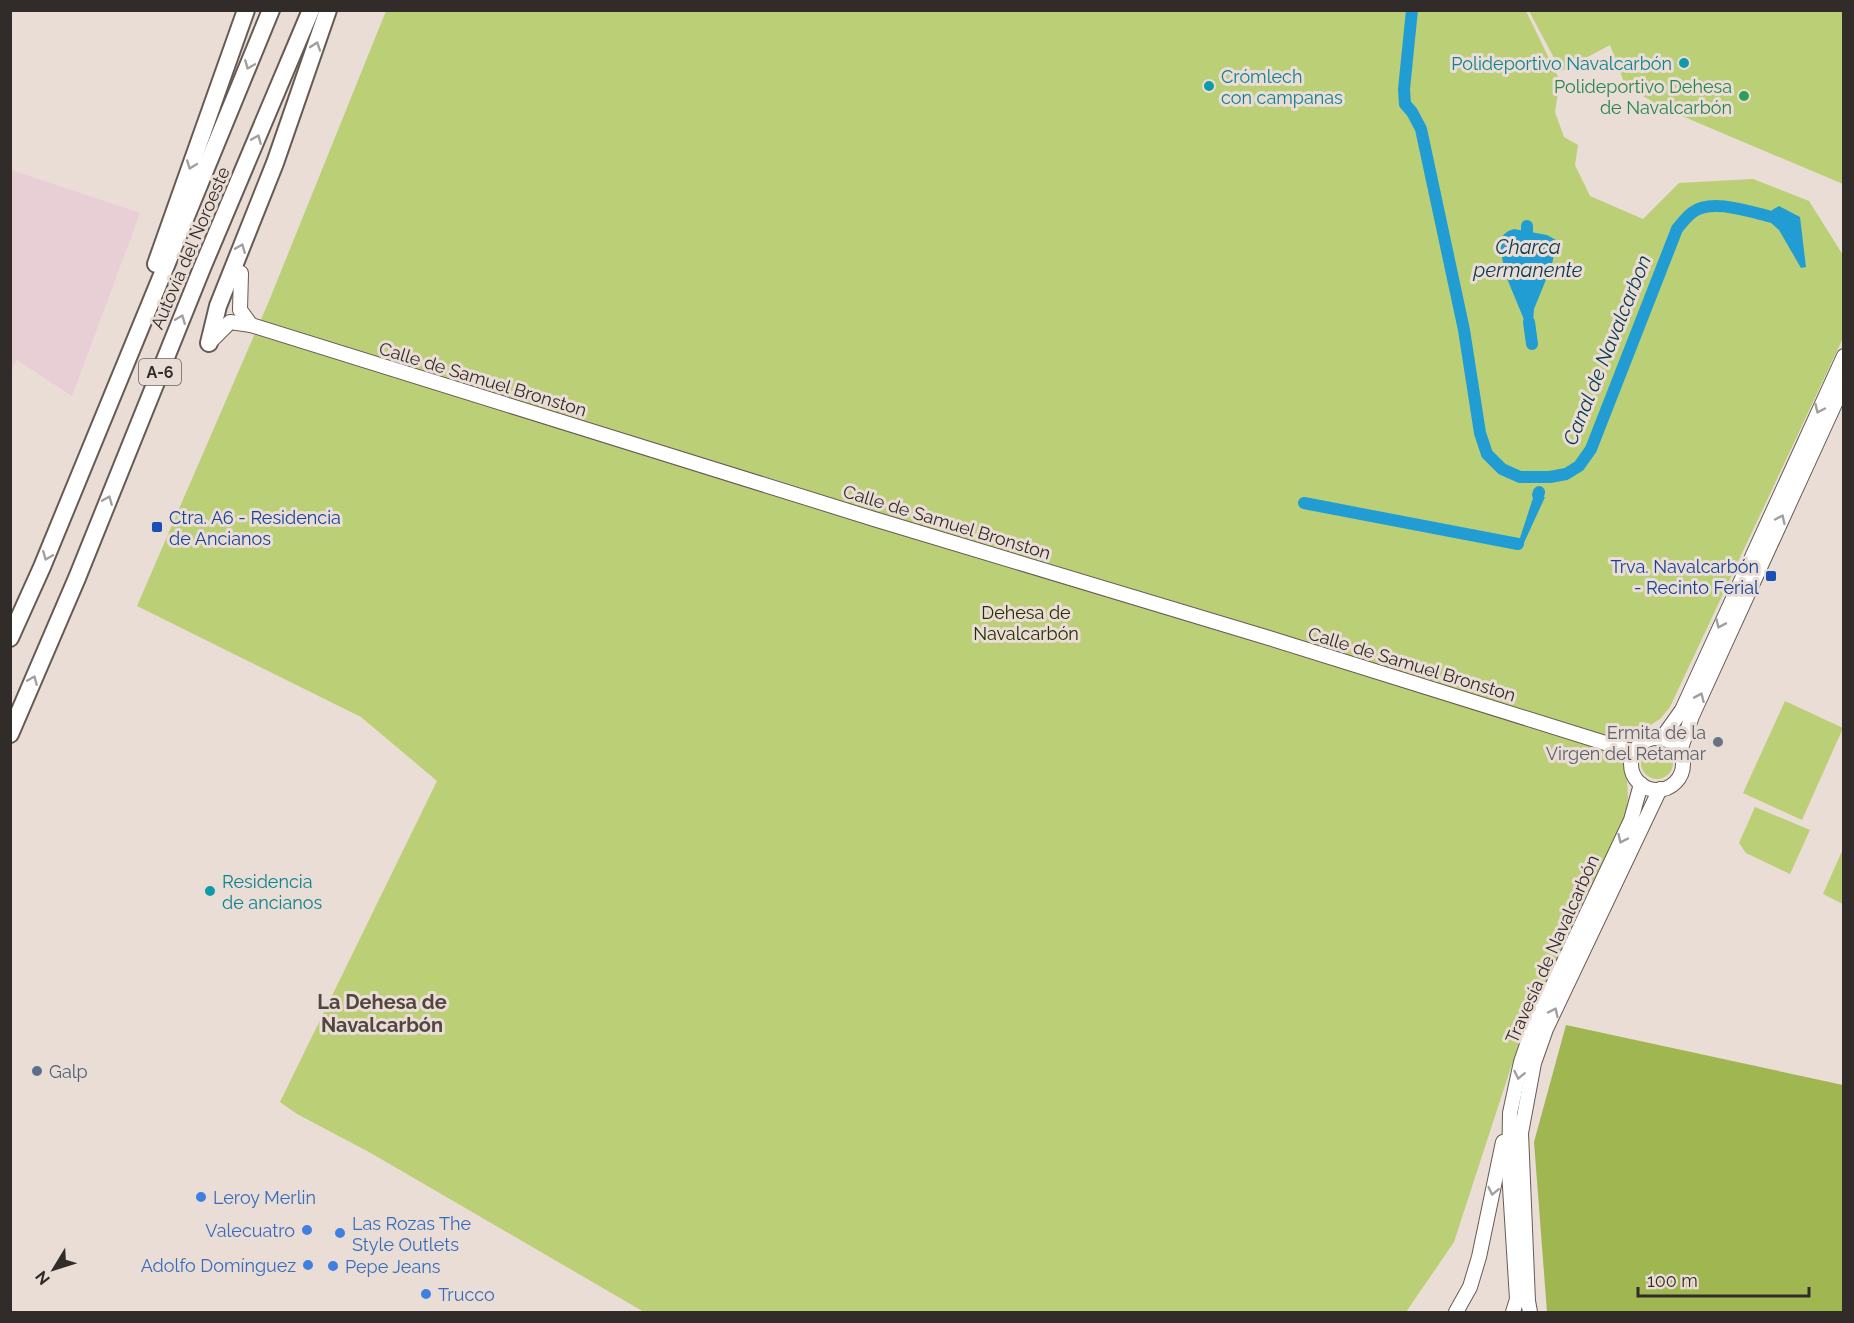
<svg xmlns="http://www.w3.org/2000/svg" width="1854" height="1323" viewBox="0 0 1854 1323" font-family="Raleway,sans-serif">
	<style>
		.education { fill: #e8ced5 }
		.green { fill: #bbcf76 }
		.forest { fill: #a0b651 }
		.water { fill: #219dd4 }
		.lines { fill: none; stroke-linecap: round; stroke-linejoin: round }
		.canal { stroke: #219dd4; stroke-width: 12 }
		.secondary-casing { stroke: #665b54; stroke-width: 16 }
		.highway-casing { stroke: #665b54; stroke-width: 20 }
		.secondary { stroke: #fff; stroke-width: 14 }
		.highway { stroke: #fff; stroke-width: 16 }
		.oneway { stroke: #a2a09f }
		.culture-dot { fill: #0f9aa8; stroke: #eaddd5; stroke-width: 2 }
		.leisure-dot { fill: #2e9e5b; stroke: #eaddd5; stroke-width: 2 }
		.transit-dot { fill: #1a4fb4; stroke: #eaddd5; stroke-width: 2 }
		.worship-dot { fill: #6b7280; stroke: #eaddd5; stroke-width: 2 }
		.service-dot { fill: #5c6f8a; stroke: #eaddd5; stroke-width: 2 }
		.shop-dot { fill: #3f7fe0; stroke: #eaddd5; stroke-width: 2 }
		.labels { text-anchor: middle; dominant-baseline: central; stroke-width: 6; stroke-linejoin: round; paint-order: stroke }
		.shield { fill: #eaddd5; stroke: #68615d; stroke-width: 1.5 }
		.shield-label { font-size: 16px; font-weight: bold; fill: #312c29 }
		.culture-label { font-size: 18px; fill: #0d838f; stroke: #eaddd5; text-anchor: start }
		.leisure-label { font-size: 18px; fill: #27864d; stroke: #eaddd5; text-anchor: end }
		.street-label { font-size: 18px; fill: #312c29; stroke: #eaddd5 }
		.transit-label { font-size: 18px; fill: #164399; stroke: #eaddd5; text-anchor: start }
		.park-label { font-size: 18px; fill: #262e03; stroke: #eaddd5 }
		.worship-label { font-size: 18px; fill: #5b616d; stroke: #eaddd5; text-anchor: end }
		.service-label { font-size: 18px; fill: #4e5e75; stroke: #eaddd5; text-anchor: start }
		.shop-label { font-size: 18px; fill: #366cbe; stroke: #eaddd5; text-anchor: start }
		.water-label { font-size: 20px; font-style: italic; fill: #083a51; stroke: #eaddd5 }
		.neighbourhood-label { font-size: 20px; font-weight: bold; fill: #514640; stroke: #eaddd5 }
	</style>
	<rect width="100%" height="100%" fill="#eaddd5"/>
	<!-- education -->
	<path class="education" d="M 11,170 L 140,213 L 72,396 L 17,360 L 11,370 Z"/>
	<!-- green -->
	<g class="green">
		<path d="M 386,11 L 1526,11 L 1560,81 L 1555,112 L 1564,137 L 1578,145 L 1575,165 L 1590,196 L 1643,219 L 1679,183 L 1753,179 L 1809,201 L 1843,255 L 1843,338 L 1670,707 L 1660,719 L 1626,741 L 1622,759 L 1627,780 L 1628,797 L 1626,813 L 1511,1067 L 1454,1242 L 1406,1312 L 644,1312 L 369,1152 L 297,1114 L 280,1102 L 437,781 L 361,717 L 137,606 L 269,301 Z"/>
		<path d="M 1529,11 L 1843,11 L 1843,184 L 1663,108 L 1625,85 L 1610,45 L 1561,71 Z"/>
		<path d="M 1785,701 L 1843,728 L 1802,820 L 1743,793 Z"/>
		<circle cx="1657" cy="763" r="16"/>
		<path d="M 1755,807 L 1810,830 L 1790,874 L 1746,853 L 1739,843 Z"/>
		<path d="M 1843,849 L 1843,904 L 1823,894 Z"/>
	</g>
	<!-- forest -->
	<path class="forest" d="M 1566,1025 L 1843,1085 L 1843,1312 L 1547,1312 L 1534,1142 Z"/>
	<!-- water -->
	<g class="water">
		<path d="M 1779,206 L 1800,217 L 1806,267 L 1801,268 L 1779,230 L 1770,222 L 1772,210 Z"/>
		<path d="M 1514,229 L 1547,235 L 1556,240 L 1552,265 L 1534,309 L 1533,322 L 1525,322 L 1506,276 L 1499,244 C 1501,236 1506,231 1514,229 Z"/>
		<path d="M 1534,495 L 1545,497 L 1523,545 L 1518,544 Z"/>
	</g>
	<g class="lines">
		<!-- canal -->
		<g class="canal">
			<path d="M 1412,10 L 1404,89 L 1405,104 L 1412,112 L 1421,129 L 1464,330 L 1480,433 L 1487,454 L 1502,469 L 1520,477 L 1550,477 L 1566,474 L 1579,466 L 1591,449 L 1677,229 C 1681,224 1687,216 1693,212 C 1712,198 1750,212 1772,217"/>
			<path d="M 1527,232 L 1527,226"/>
			<path d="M 1529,322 L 1532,344"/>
			<path d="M 1538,495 L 1539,492"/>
			<path d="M 1304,503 L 1518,544"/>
		</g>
		<defs>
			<g id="secondary">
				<path d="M 241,273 L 240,310 L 251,325"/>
				<path d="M 209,343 L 230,322 L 251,325 L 874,519 L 1269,638 L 1634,752"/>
				<path d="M 1662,738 L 1682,710 L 1844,356"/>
				<circle cx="1657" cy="764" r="26"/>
				<path d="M 1680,751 L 1692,716 L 1844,384"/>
				<path d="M 1456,1312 L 1470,1287 L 1479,1257 L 1503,1142"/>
				<path d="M 1513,1312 L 1517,1299 L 1509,1171 L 1510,1113 L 1521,1062 L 1533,1027 L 1631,820 L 1641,784"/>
				<path d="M 1530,1312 L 1528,1301 L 1521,1133 L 1534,1063 L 1546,1029 L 1660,789"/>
			</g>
			<g id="highway">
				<path d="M 156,264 L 246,10"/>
				<path d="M 209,343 L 218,306 L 275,163 L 328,10"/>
				<path d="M 10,638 L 42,567 L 271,10"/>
				<path d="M 10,734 L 77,578 L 202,268 L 311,10"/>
			</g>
		</defs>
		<!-- secondary casing -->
		<use href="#secondary" class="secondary-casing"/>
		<!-- highway casing -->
		<use href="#highway" class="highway-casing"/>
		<!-- secondary -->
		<use href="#secondary" class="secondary"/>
		<!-- highway -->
		<use href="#highway" class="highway"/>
	</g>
	<!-- one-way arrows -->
	<defs><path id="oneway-chevron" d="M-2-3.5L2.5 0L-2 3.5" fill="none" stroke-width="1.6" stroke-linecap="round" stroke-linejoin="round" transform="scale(1.5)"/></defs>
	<g class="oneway">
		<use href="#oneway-chevron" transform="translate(316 46) rotate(-71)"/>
		<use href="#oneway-chevron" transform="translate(249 65) rotate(112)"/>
		<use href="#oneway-chevron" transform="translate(257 139) rotate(-67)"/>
		<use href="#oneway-chevron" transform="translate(191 165) rotate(110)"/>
		<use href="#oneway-chevron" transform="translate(241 248) rotate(-68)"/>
		<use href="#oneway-chevron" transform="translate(181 319) rotate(-68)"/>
		<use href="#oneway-chevron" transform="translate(1819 409) rotate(115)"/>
		<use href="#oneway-chevron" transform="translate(108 500) rotate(-68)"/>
		<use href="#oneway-chevron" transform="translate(1781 519) rotate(-65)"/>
		<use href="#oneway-chevron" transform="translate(47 556) rotate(112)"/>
		<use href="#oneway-chevron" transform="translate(1720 624) rotate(114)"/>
		<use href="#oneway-chevron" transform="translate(33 680) rotate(-67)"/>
		<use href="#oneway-chevron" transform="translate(1700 697) rotate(-66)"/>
		<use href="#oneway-chevron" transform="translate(1622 839) rotate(115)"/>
		<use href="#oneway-chevron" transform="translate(1554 1012) rotate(-65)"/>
		<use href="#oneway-chevron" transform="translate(1519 1075) rotate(102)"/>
		<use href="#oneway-chevron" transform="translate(1493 1191) rotate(102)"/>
	</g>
	<!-- markers -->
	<g class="culture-dot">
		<circle cx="1684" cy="63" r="6"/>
		<circle cx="1209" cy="86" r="6"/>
		<circle cx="210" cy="891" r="6"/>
	</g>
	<circle class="leisure-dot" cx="1744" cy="96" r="6"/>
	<g class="transit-dot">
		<rect x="151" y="521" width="12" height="12" rx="3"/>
		<rect x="1765" y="570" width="12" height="12" rx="3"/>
	</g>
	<circle class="worship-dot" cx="1718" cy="742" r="6"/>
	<circle class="service-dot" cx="37" cy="1071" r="6"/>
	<g class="shop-dot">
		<circle cx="201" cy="1197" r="6"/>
		<circle cx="307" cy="1230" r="6"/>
		<circle cx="340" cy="1233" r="6"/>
		<circle cx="308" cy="1265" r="6"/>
		<circle cx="333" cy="1266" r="6"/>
		<circle cx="426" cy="1294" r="6"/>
	</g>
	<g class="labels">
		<!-- shield labels -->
		<rect class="shield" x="139" y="359" width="42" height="26" rx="4.5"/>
		<g class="shield-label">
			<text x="160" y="372">A-6</text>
		</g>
		<!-- culture labels -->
		<g class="culture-label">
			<text x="1672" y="63" text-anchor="end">Polideportivo Navalcarbón</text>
			<text x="1221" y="76">Crómlech<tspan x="1221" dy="21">con campanas</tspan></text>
			<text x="222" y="881">Residencia<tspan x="222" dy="21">de ancianos</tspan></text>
		</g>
		<!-- leisure labels -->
		<g class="leisure-label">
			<text x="1732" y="86">Polideportivo Dehesa<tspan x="1732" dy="21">de Navalcarbón</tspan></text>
		</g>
		<!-- street labels -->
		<g class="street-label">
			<text transform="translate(190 248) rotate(-67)">Autovía del Noroeste</text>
			<text transform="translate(483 379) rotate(17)">Calle de Samuel Bronston</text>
			<text transform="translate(947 522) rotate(17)">Calle de Samuel Bronston</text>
			<text transform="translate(1412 664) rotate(17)">Calle de Samuel Bronston</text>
			<text transform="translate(1552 949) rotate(-66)">Travesía de Navalcarbón</text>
		</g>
		<!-- transit labels -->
		<g class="transit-label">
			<text x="169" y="517">Ctra. A6 - Residencia<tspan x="169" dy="21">de Ancianos</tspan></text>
			<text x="1759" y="566" text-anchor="end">Trva. Navalcarbón<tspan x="1759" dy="21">- Recinto Ferial</tspan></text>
		</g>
		<!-- park labels -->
		<g class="park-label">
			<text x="1026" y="612">Dehesa de<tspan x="1026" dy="21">Navalcarbón</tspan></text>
		</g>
		<!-- worship labels -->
		<g class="worship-label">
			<text x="1706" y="732">Ermita de la<tspan x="1706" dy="21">Virgen del Retamar</tspan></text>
		</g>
		<!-- service labels -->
		<g class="service-label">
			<text x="49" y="1071">Galp</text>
		</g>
		<!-- shop labels -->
		<g class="shop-label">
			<text x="213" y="1197">Leroy Merlin</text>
			<text x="352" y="1223">Las Rozas The<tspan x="352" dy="21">Style Outlets</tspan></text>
			<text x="295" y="1230" text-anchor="end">Valecuatro</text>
			<text x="296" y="1265" text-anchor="end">Adolfo Domínguez</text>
			<text x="345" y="1266">Pepe Jeans</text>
			<text x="438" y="1294">Trucco</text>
		</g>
		<!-- water labels -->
		<g class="water-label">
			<text x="1528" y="247">Charca<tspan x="1528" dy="23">permanente</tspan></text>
			<text transform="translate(1607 350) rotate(-68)">Canal de Navalcarbon</text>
		</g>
		<!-- neighbourhood labels -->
		<g class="neighbourhood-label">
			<text x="382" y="1002">La Dehesa de<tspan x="382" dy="23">Navalcarbón</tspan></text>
		</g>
	</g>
	<!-- border -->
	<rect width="1854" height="1323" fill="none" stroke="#312c29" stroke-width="24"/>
	<!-- north arrow -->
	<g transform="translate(54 1269) rotate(232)" stroke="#eaddd5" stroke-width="4.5" paint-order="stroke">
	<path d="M0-4.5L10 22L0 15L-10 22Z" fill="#312c29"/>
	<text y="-9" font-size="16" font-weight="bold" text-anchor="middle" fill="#312c29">N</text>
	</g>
	<!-- scale -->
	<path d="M1638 1287v9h171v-9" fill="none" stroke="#312c29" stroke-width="3"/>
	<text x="1647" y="1287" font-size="18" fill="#312c29" stroke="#eaddd5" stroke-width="4.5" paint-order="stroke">100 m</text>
</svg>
